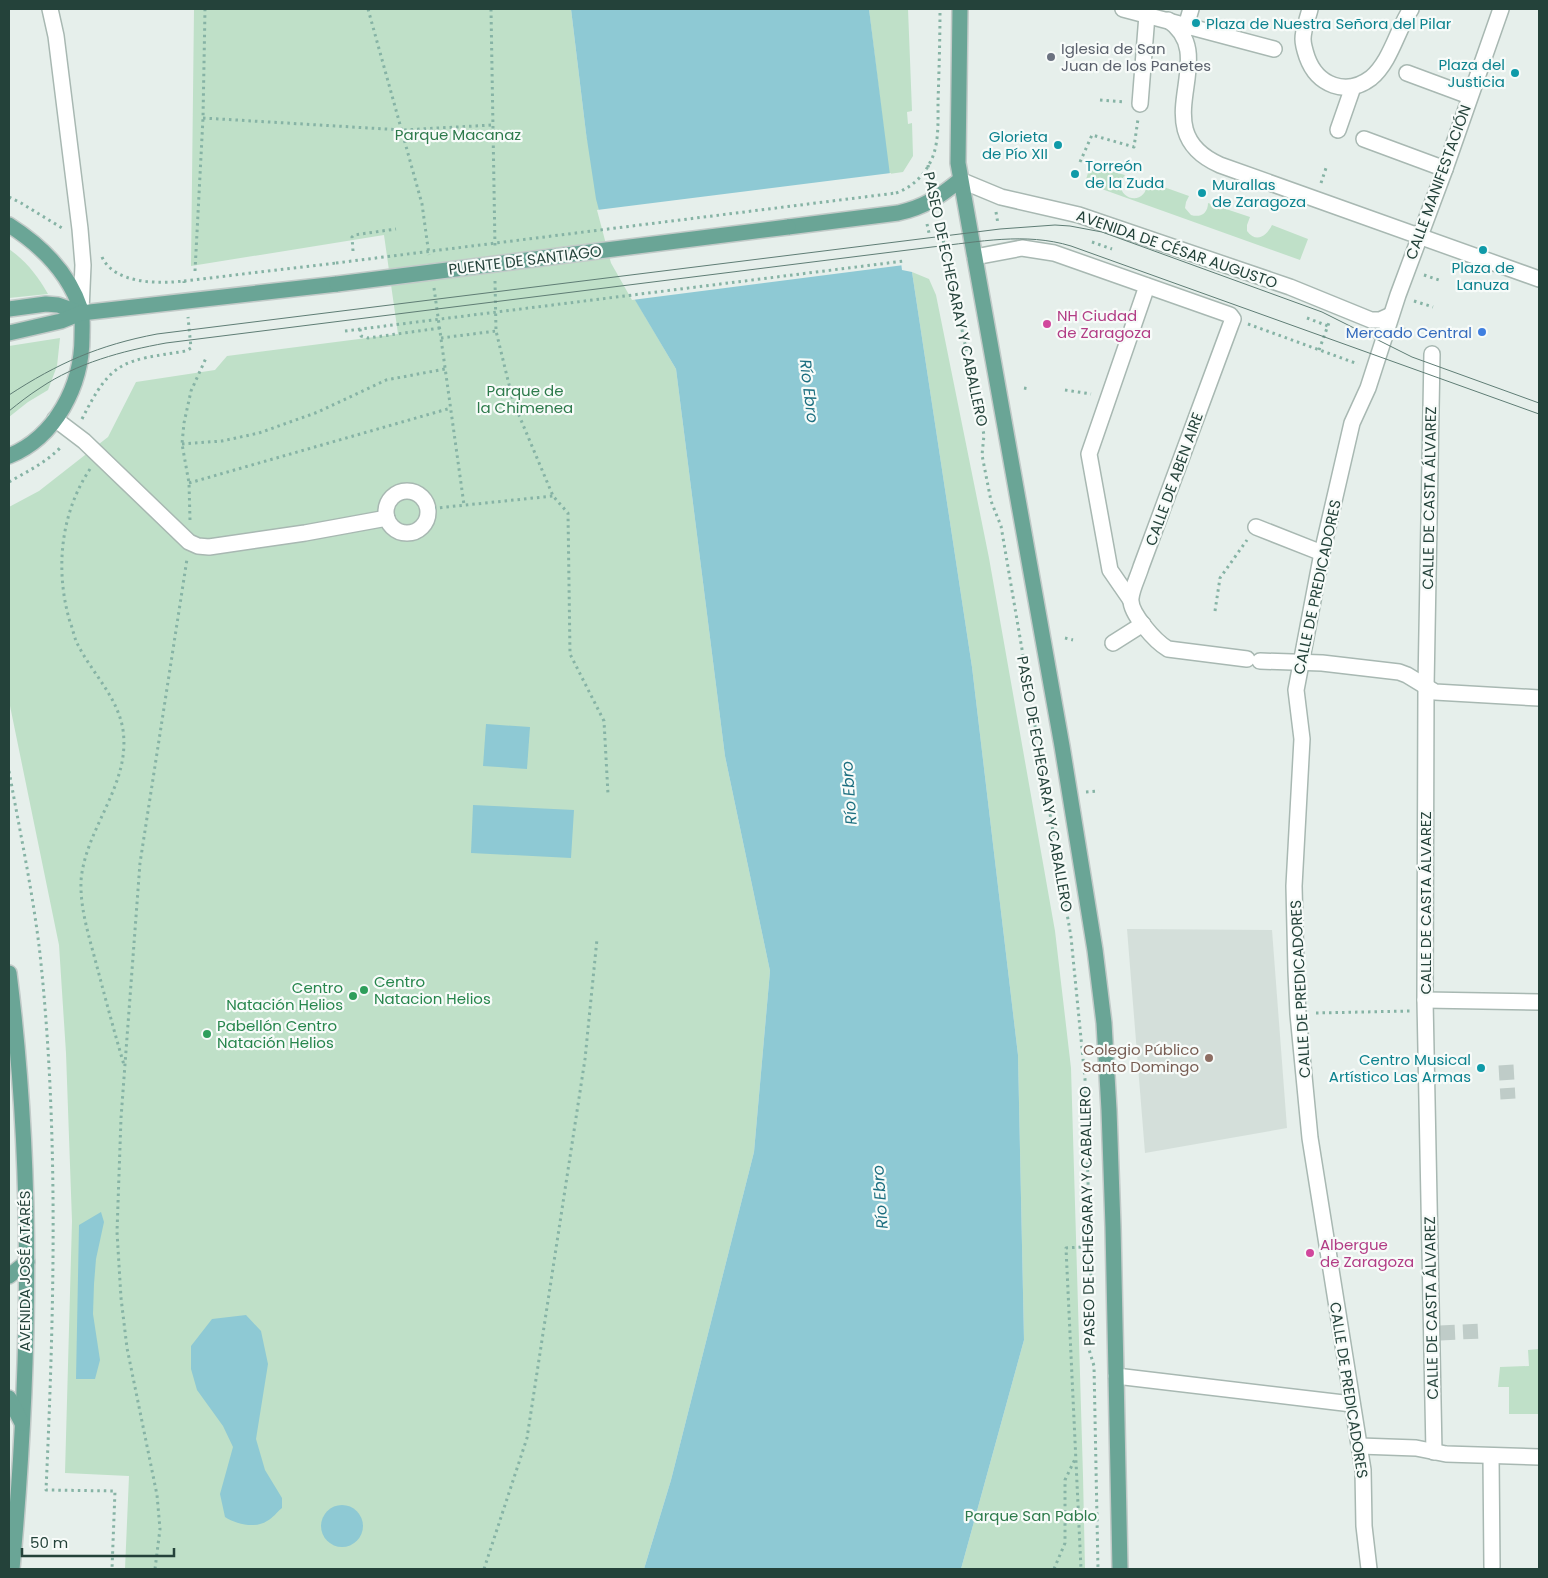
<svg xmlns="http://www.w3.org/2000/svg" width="1548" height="1578" viewBox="0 0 1548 1578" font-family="Poppins,sans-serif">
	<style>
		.built { fill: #d4dfda }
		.green { fill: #bfe0c8 }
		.water { fill: #8ec9d4 }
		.pier { fill: #e6efeb }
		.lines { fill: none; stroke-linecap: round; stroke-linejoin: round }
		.minor-tunnel { stroke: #bfccc8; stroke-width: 15; stroke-dasharray: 15 8; stroke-linecap: butt }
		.minor-casing { stroke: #a8b8b2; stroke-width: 18 }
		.major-casing { stroke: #c2cac8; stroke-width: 18 }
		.path { stroke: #86b3a5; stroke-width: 3; stroke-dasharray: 2.5 4; stroke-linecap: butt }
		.minor { stroke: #fff; stroke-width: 15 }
		.major { stroke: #6aa596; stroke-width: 15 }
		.tram { stroke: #5f7d75; stroke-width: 1 }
		.major-bridge-casing { stroke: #c2cac8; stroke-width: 18; stroke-linecap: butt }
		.path-bridge { stroke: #86b3a5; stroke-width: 3; stroke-dasharray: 2.5 4; stroke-linecap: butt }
		.major-bridge { stroke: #6aa596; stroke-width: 15 }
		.culture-dot { fill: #0f9aa8; stroke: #f7fbf9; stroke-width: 2 }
		.worship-dot { fill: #6b7280; stroke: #f7fbf9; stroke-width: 2 }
		.hotel-dot { fill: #d1479c; stroke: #f7fbf9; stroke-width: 2 }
		.shop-dot { fill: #3f7fe0; stroke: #f7fbf9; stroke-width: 2 }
		.leisure-dot { fill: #2e9e5b; stroke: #f7fbf9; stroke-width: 2 }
		.education-dot { fill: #8d6e63; stroke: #f7fbf9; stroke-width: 2 }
		.labels { text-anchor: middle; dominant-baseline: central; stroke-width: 4.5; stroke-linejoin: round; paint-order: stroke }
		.culture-label { font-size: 15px; fill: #0d838f; stroke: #f7fbf9; text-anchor: start }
		.worship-label { font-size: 15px; fill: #5b616d; stroke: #f7fbf9; text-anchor: start }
		.park-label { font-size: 15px; fill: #2d7a4b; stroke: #f7fbf9 }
		.street-label { font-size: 15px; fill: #24423a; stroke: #f7fbf9 }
		.hotel-label { font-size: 15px; fill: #b23c85; stroke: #f7fbf9; text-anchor: start }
		.shop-label { font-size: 15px; fill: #366cbe; stroke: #f7fbf9; text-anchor: end }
		.leisure-label { font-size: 15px; fill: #27864d; stroke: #f7fbf9; text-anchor: start }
		.education-label { font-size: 15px; fill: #785e54; stroke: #f7fbf9; text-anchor: end }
		.water-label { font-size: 16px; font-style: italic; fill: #1c6f80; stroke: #f7fbf9 }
	</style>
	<rect width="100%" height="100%" fill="#e6efeb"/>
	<!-- built -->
	<path class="built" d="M 1127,929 L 1272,930 L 1287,1128 L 1145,1153 Z"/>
	<!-- green -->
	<g class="green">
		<path d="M 194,9 L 571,9 L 586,133 L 613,262 L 676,369 L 725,756 L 770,971 L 754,1152 L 671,1480 L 644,1569 L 125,1569 L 129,1476 L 65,1473 L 72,1221 L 66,1053 L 59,945 L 9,701 L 9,507 L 39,491 L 108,437 L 136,382 L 215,370 L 227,356 L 398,334 L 384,235 L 191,266 Z"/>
		<path d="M 869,9 L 908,9 L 912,111 L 907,112 L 908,124 L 912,123 L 913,156 L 903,172 L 889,174 Z"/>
		<path d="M 1090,166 L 1125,175 C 1108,197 1148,211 1147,181 L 1189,196 L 1186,202 L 1185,208 L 1191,215 C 1201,218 1208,213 1208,203 L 1250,217 L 1247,225 L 1247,231 C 1256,243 1266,237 1272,225 L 1308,239 L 1300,260 L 1085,183 Z"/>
		<path d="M 9,249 C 26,261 37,275 48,294 L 9,298 Z"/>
		<path d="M 912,272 L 929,279 L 936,295 L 989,558 L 1055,931 L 1071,1068 L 1083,1476 L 1085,1569 L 961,1569 L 1024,1340 L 1018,1055 L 972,667 Z"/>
		<path d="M 60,338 L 57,366 L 48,390 L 28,402 L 9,417 L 9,346 Z"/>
		<path d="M 1539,1349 L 1539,1414 L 1509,1414 L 1509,1387 L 1498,1387 L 1500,1367 L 1529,1366 L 1528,1350 Z"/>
	</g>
	<!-- water -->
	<g class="water">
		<path d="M 571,9 L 869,9 L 902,270 L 912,272 L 972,667 L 1018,1055 L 1024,1340 L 961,1569 L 644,1569 L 671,1480 L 754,1152 L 770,971 L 725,756 L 676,369 L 613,263 L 596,199 L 586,133 Z"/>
		<path d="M 486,724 L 530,727 L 527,769 L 483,766 Z"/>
		<path d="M 473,805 L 574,810 L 571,858 L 471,853 Z"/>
		<path d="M 101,1212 L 104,1222 L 96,1259 L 94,1284 L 93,1314 L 100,1360 L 95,1379 L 76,1379 L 79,1225 Z"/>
		<path d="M 246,1315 L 261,1331 L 268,1364 L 256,1439 L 265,1470 L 282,1498 L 282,1508 C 277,1512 273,1518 267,1521 C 255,1529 236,1524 225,1517 L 220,1494 L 233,1447 L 223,1426 L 197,1390 L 191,1369 L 191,1346 L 212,1319 Z"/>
		<circle cx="342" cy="1526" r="21"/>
	</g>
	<!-- pier -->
	<path class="pier" d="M 891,173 L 904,265 L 632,300 L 611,263 L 597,210 Z"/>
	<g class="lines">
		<!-- minor-tunnel -->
		<g class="minor-tunnel">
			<path d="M 1506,1065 L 1508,1099"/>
			<path d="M 1440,1333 L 1481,1331"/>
		</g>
		<defs>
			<g id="minor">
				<path d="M 50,9 L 56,36 L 80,229 L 83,265 L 81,311"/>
				<path d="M 1123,9 L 1274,49"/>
				<path d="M 1310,9 C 1308,18 1303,29 1303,39 C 1303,45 1305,51 1307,57 C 1317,85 1346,97 1371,78 C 1391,61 1397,30 1411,9"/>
				<path d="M 1168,20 C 1223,57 1141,130 1220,165 L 1539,279"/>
				<path d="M 1184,33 L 1191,9"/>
				<path d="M 1407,73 L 1469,96"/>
				<path d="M 1140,104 L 1147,15"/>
				<path d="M 1338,130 L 1353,87"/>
				<path d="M 1364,139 L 1445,169"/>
				<path d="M 960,180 L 1001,197 L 1079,215 L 1290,287 L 1371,320 L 1380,320 L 1391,315"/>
				<path d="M 975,257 L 1022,248 L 1054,253 L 1230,315 L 1233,319 L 1231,324 L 1141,567 C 1138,577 1132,588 1131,598 C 1129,613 1156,642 1168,649 L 1247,659"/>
				<path d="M 1432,354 L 1426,687 L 1425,1000 L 1434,1452"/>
				<path d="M 55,419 L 84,441 L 189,542 L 198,546 L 209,547 L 305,533 L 387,518"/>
				<circle cx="407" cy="512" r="21"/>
				<path d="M 1256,527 L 1322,553"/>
				<path d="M 1130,599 L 1110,570 L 1089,454 L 1147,286"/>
				<path d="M 1113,643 L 1143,624"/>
				<path d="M 1260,661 L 1322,663 L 1399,672 L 1407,675 L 1435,692 L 1539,698"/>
				<path d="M 1425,1000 L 1539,1002"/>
				<path d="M 1116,1376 L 1352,1404"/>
				<path d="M 1360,1446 L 1416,1448 L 1446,1454 L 1539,1457"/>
				<path d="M 1491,1456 L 1492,1567"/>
				<path d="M 1369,1569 L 1364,1526 L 1363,1470 L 1310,1138 L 1298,1014 L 1296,971 L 1294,886 L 1302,739 L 1296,690 L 1322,553 L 1352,423 L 1368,388 L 1398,295 L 1445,169 L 1501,9"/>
			</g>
			<g id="major">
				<path d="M 960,9 L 958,163 L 1062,746 L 1095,950 L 1104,1023 L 1109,1110 L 1113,1227 L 1120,1569"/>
				<path d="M 9,225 C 42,246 69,273 81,310 C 83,318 82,329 82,337 C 82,385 56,437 9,456"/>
				<path d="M 788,227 L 898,213 C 925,207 939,197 960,180"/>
				<path d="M 9,309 L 46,304 L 58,305 L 81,313"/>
				<path d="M 9,333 L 61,321 L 81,313 L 337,284"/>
				<path d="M 9,973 C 34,1169 30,1374 12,1569"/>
				<path d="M 9,1276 L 27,1262"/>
				<path d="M 9,1398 L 22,1423"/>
			</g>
		</defs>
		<!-- minor casing -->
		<use href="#minor" class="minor-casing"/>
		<!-- major casing -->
		<use href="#major" class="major-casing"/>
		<!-- path -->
		<g class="path">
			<path d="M 368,9 L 422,204 L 429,255"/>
			<path d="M 491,9 L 495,247"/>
			<path d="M 1100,100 L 1124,102"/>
			<path d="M 203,118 L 402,130 L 493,125"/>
			<path d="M 1080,162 L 1092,135 L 1134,147 L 1138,119"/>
			<path d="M 928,165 L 931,182"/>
			<path d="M 1321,183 L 1327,165"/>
			<path d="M 896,193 C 913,187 926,174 933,156 C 939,140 938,119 938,102 C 939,71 940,40 940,9"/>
			<path d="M 9,197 L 21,203 L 62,228"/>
			<path d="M 996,212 L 998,224"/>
			<path d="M 938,215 L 984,435 L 982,455 L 991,501 L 1001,526 L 1071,937 L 1085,1079 L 1091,1284 L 1087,1308 L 1088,1346 L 1094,1366 L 1098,1569"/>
			<path d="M 927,224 L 929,233"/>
			<path d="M 1092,242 L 1112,249"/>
			<path d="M 353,251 L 352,237 L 354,235 L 396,229"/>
			<path d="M 102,257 C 114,284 159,284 184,281 L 184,283"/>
			<path d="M 195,271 L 203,118 L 205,9"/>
			<path d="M 1424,275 L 1442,281"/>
			<path d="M 184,281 L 336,263"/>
			<path d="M 495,281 L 496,331 L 513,401 L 553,496 L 568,513 L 570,654 L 604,721 L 608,794"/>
			<path d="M 434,288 L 464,505"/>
			<path d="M 1414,301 L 1433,307"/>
			<path d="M 1307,318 L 1328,326"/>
			<path d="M 1248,324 L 1358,364"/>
			<path d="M 360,329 L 361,336 L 368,338 L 440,328"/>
			<path d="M 1404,329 L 1422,336"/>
			<path d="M 441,338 L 496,331"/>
			<path d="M 1319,350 L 1330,320"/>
			<path d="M 1024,388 L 1030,389"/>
			<path d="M 1065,390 L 1091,394"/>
			<path d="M 82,419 C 112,359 123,361 186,351 L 191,348 L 188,317"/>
			<path d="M 182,444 L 222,441 L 259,433 L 318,412 L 386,380 L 445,369"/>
			<path d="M 90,469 C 60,514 55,571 70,622 C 73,629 74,637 77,643 C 91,672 118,697 123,730 C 131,785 85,828 81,881 C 80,909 89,936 96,963 C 105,997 114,1031 124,1065"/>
			<path d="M 9,482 C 28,471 47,462 62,446"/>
			<path d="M 189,483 L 451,408"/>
			<path d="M 427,509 L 553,496"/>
			<path d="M 190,520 L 189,483 L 182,444 L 184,423 L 191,391 L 206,358"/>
			<path d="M 1215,611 L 1220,578 L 1247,540"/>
			<path d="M 1065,638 L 1073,640"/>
			<path d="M 9,771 C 20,832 33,893 40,954 C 59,1132 54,1312 46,1490 L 115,1491 L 112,1569"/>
			<path d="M 1086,792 L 1099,791"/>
			<path d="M 1316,1013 L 1410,1011"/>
			<path d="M 1081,1247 L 1066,1248 L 1081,1569"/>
			<path d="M 155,1569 L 160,1529 L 157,1495 L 127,1348 L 121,1298 L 117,1232 L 121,1118 L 140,863 L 187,559"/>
			<path d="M 484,1569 L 527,1438 L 585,1059 L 597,939"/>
			<path d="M 1054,1569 L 1065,1543 L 1065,1480 L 1076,1457"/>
		</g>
		<!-- minor -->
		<use href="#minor" class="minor"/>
		<!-- major -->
		<use href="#major" class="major"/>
		<!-- tram -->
		<g class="tram">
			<path d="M 9,395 C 58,363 99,345 157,334 L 1000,229 L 1055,225 L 1070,226 L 1102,232 L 1322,312 L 1412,357 L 1539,403"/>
			<path d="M 9,411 C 19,403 29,395 40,388 C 77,363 122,351 166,343 L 932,247 C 979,242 1025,232 1071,246 L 1539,414"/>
		</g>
		<defs>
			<path id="major-bridge" d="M 337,284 L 788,227"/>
		</defs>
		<!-- major-bridge casing -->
		<use href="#major-bridge" class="major-bridge-casing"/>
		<!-- path-bridge -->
		<g class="path-bridge">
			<path d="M 336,263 L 896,193"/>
			<path d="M 345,331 L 904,261"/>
		</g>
		<!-- major-bridge -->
		<use href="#major-bridge" class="major-bridge"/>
	</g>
	<!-- markers -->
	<g class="culture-dot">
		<circle cx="1196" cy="23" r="5"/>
		<circle cx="1515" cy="73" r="5"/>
		<circle cx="1058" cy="145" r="5"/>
		<circle cx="1075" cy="174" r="5"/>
		<circle cx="1202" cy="193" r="5"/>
		<circle cx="1483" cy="250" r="5"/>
		<circle cx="1481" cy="1068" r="5"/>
	</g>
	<circle class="worship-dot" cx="1051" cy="57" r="5"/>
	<g class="hotel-dot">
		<circle cx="1047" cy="324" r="5"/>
		<circle cx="1310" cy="1253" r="5"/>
	</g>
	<circle class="shop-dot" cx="1482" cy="332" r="5"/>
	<g class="leisure-dot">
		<circle cx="364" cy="990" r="5"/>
		<circle cx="353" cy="996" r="5"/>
		<circle cx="207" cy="1034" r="5"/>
	</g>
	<circle class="education-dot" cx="1209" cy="1058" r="5"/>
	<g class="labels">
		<!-- culture labels -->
		<g class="culture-label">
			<text x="1206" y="23">Plaza de Nuestra Señora del Pilar</text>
			<text x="1505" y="64" text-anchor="end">Plaza del<tspan x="1505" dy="17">Justicia</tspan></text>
			<text x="1048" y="136" text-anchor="end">Glorieta<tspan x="1048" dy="17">de Pío XII</tspan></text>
			<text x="1085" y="165">Torreón<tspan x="1085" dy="17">de la Zuda</tspan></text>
			<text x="1212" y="184">Murallas<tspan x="1212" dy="17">de Zaragoza</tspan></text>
			<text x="1483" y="267" text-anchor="middle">Plaza de<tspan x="1483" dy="17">Lanuza</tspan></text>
			<text x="1471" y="1059" text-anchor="end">Centro Musical<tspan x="1471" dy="17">Artístico Las Armas</tspan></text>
		</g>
		<!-- worship labels -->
		<g class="worship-label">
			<text x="1061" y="48">Iglesia de San<tspan x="1061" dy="17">Juan de los Panetes</tspan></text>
		</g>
		<!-- park labels -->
		<g class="park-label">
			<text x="458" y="134">Parque Macanaz</text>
			<text x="525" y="390">Parque de<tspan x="525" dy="17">la Chimenea</tspan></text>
			<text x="1031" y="1515">Parque San Pablo</text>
		</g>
		<!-- street labels -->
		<g class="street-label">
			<text transform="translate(1438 182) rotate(-70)">CALLE MANIFESTACIÓN</text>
			<text transform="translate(1177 249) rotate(19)">AVENIDA DE CÉSAR AUGUSTO</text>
			<text transform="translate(525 260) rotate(-7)">PUENTE DE SANTIAGO</text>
			<text transform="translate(956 299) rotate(78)">PASEO DE ECHEGARAY Y CABALLERO</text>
			<text transform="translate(1174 479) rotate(-70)">CALLE DE ABEN AIRE</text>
			<text transform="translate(1429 498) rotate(-89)">CALLE DE CASTA ÁLVAREZ</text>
			<text transform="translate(1317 587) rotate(-78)">CALLE DE PREDICADORES</text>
			<text transform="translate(1045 784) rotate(80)">PASEO DE ECHEGARAY Y CABALLERO</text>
			<text transform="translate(1425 903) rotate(-90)">CALLE DE CASTA ÁLVAREZ</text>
			<text transform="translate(1300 989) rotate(-93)">CALLE DE PREDICADORES</text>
			<text transform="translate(1087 1216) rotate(-91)">PASEO DE ECHEGARAY Y CABALLERO</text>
			<text transform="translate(24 1271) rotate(-90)">AVENIDA JOSÉ ATARÉS</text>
			<text transform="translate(1431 1308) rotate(-91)">CALLE DE CASTA ÁLVAREZ</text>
			<text transform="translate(1349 1390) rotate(81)">CALLE DE PREDICADORES</text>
		</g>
		<!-- hotel labels -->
		<g class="hotel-label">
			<text x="1057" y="315">NH Ciudad<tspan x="1057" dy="17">de Zaragoza</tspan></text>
			<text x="1320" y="1244">Albergue<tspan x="1320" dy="17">de Zaragoza</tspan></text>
		</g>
		<!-- shop labels -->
		<g class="shop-label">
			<text x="1472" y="332">Mercado Central</text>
		</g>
		<!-- leisure labels -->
		<g class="leisure-label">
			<text x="374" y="981">Centro<tspan x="374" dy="17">Natacion Helios</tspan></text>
			<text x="343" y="987" text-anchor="end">Centro<tspan x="343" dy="17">Natación Helios</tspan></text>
			<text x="217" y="1025">Pabellón Centro<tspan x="217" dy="17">Natación Helios</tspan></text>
		</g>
		<!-- education labels -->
		<g class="education-label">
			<text x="1199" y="1049">Colegio Público<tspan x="1199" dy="17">Santo Domingo</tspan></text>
		</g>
		<!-- water labels -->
		<g class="water-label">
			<text transform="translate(809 391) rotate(83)">Río Ebro</text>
			<text transform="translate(849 793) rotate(-94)">Río Ebro</text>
			<text transform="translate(880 1197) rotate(-94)">Río Ebro</text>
		</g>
	</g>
	<!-- border -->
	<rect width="1548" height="1578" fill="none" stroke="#24423a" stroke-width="20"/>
	<!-- scale -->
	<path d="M22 1548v8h152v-8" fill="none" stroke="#24423a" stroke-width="2.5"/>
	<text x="30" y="1548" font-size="15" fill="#24423a" stroke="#f7fbf9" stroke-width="4" paint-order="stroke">50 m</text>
</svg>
